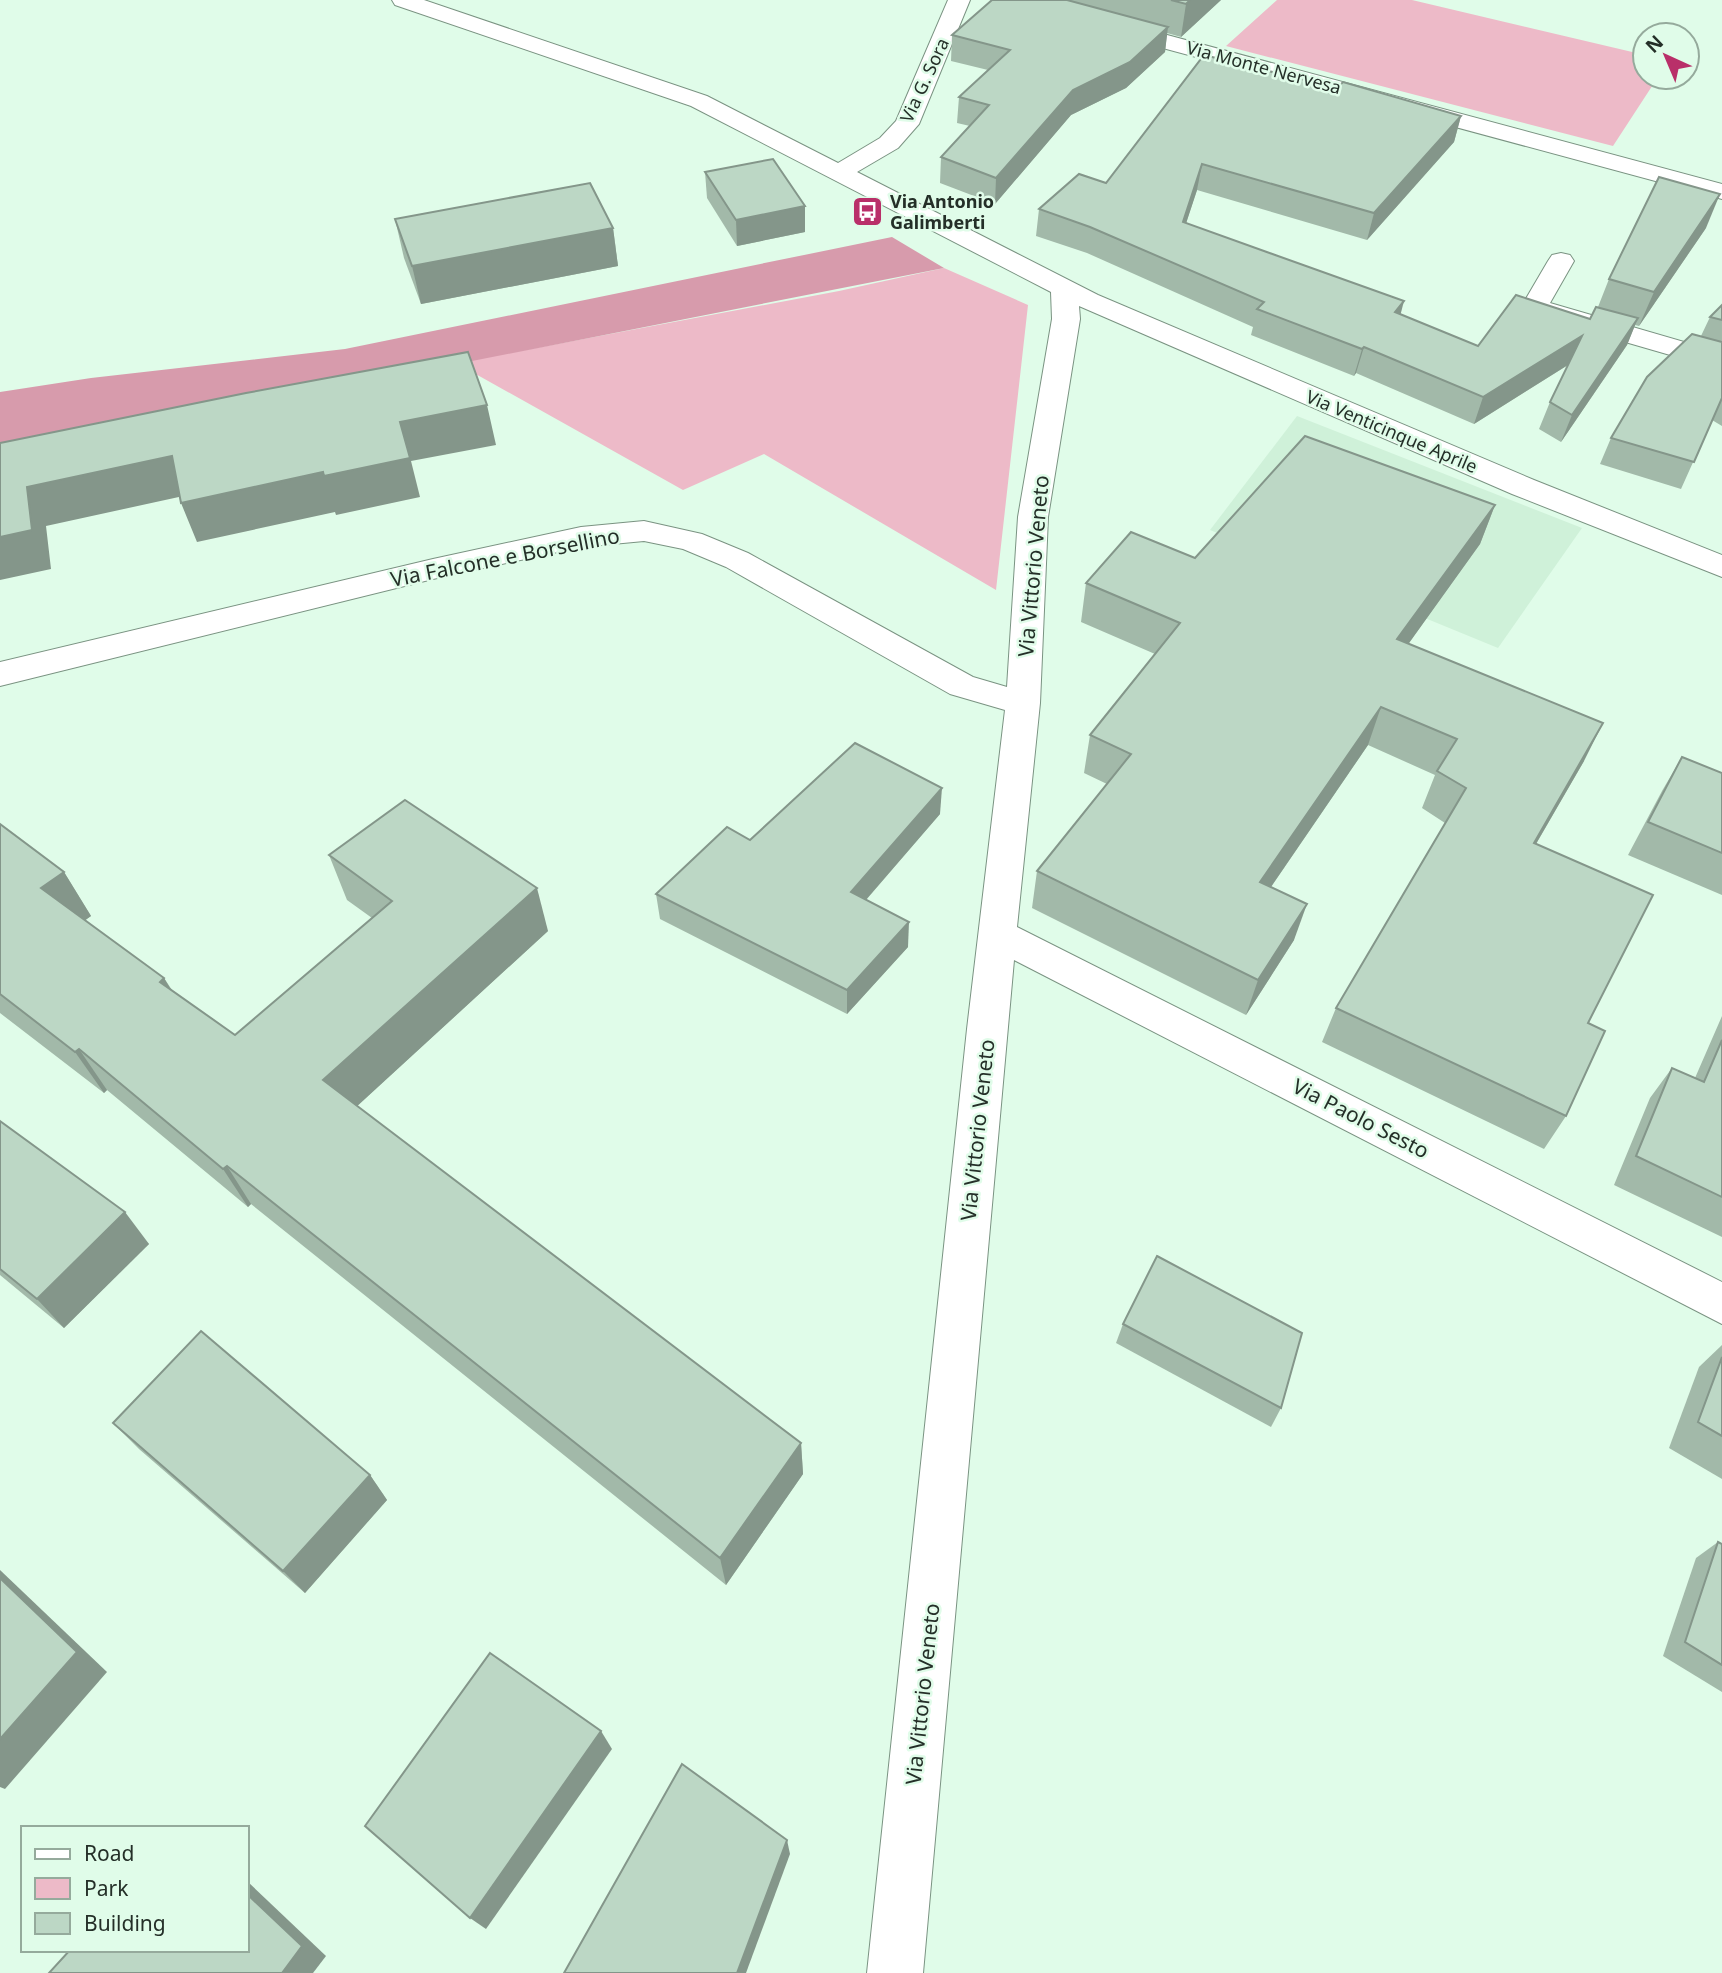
<svg xmlns="http://www.w3.org/2000/svg" width="1722" height="1973" viewBox="0 0 1722 1973" font-family="'Noto Sans',sans-serif">
	<style>
		.built { fill: #cff1d9 }
		.green { fill: #edbac8 }
		.forest { fill: #d79bac }
		.lines { fill: none; stroke-linecap: round; stroke-linejoin: round }
		.minor-casing { stroke: #7a9382; stroke-width: 2 }
		.minor { fill: #fff; fill-rule: evenodd }
		.wall { fill: #a2b9a9 }
		.shaded-wall { fill: #84968a }
		.building { fill: #bcd7c5; stroke: #84968a; stroke-width: 2 }
		.labels { text-anchor: middle; dominant-baseline: central; stroke-width: 5; stroke-linejoin: round; paint-order: stroke }
		.far-street-label { font-size: 18px; fill: #242f28; stroke: #e0fce9 }
		.far-poi-label { font-size: 18px; font-weight: bold; fill: #242f28; stroke: #e0fce9; text-anchor: start }
		.street-label { font-size: 21px; fill: #242f28; stroke: #e0fce9 }
	</style>
	<rect width="100%" height="100%" fill="#e0fce9"/>
	<!-- built -->
	<path class="built" d="M 1297,416 L 1582,528 L 1498,648 L 1210,530 Z"/>
	<!-- green -->
	<g class="green">
		<path d="M 1277,0 L 1412,0 L 1645,55 L 1645,77 L 1658,77 L 1613,146 L 1226,46 Z"/>
		<path d="M 944,268 L 1028,305 L 996,590 L 764,454 L 683,490 L 456,363 L 839,291 Z"/>
	</g>
	<!-- forest -->
	<path class="forest" d="M 892,237 L 944,268 L 0,454 L 0,392 L 91,378 L 345,349 Z"/>
	<g class="lines">
		<defs>
			<g id="minor">
				<path d="M 392,0 L 424,0 L 707,96 L 838,163 L 880,138 L 896,121 L 948,0 L 970,0 L 919,124 L 898,148 L 857,172 L 1098,295 L 1534,480 L 1722,555 L 1722,577 L 1512,494 L 1079,306 L 1080,319 L 1048,517 L 1040,703 L 1017,927 L 1722,1282 L 1722,1324 L 1014,960 L 923,1973 L 867,1973 L 967,1029 L 1005,710 L 950,694 L 726,567 L 683,549 L 644,541 L 581,547 L 433,579 L 0,686 L 0,662 L 433,559 L 581,527 L 644,521 L 702,534 L 748,553 L 973,677 L 1007,687 L 1018,517 L 1052,319 L 1051,292 L 691,106 L 395,5 Z"/>
				<path d="M 1115,21 L 1722,184 L 1722,199 L 1107,33 L 1104,28 L 1107,23 Z"/>
				<path d="M 1561,253 L 1570,255 L 1574,261 L 1550,303 L 1722,353 L 1722,370 L 1525,313 L 1521,307 L 1548,261 L 1552,255 Z"/>
			</g>
		</defs>
		<!-- minor casing -->
		<use href="#minor" class="minor-casing"/>
		<!-- minor -->
		<use href="#minor" class="minor"/>
	</g>
	<!-- wall -->
	<g class="wall">
		<path d="M 992,0 L 1221,0 L 1181,37 L 1167,33 L 1165,52 L 1126,88 L 1071,115 L 995,204 L 940,183 L 941,157 L 970,126 L 957,123 L 959,97 L 988,70 L 951,61 L 952,35 Z"/>
		<path d="M 1337,88 L 1461,116 L 1454,142 L 1367,240 L 1197,190 L 1186,223 L 1401,315 L 1478,346 L 1590,319 L 1598,307 L 1609,279 L 1706,228 L 1639,326 L 1635,325 L 1627,345 L 1561,442 L 1539,429 L 1550,402 L 1568,365 L 1474,424 L 1356,373 L 1354,376 L 1251,335 L 1253,327 L 1087,253 L 1036,236 L 1039,209 L 1106,183 Z"/>
		<path d="M 705,172 L 805,206 L 805,232 L 737,246 L 707,198 Z"/>
		<path d="M 395,219 L 613,228 L 618,266 L 421,304 L 404,258 Z"/>
		<path d="M 1722,305 L 1722,426 L 1712,420 L 1681,489 L 1600,464 L 1611,438 L 1701,336 L 1710,317 Z"/>
		<path d="M 1495,505 L 1480,544 L 1408,644 L 1584,761 L 1536,844 L 1588,1023 L 1566,1116 L 1544,1149 L 1322,1042 L 1336,1008 L 1445,823 L 1422,808 L 1435,775 L 1368,745 L 1271,887 L 1294,940 L 1246,1015 L 1032,908 L 1037,871 L 1107,784 L 1084,773 L 1090,735 L 1155,654 L 1081,622 L 1086,583 L 1195,558 Z"/>
		<path d="M 1682,757 L 1722,773 L 1722,895 L 1628,855 L 1662,791 Z"/>
		<path d="M 940,814 L 866,900 L 908,947 L 847,1014 L 660,919 L 656,894 L 750,840 Z"/>
		<path d="M 0,824 L 64,872 L 91,916 L 85,920 L 164,978 L 172,990 L 235,1035 L 372,918 L 347,900 L 329,855 L 548,931 L 357,1106 L 801,1443 L 803,1474 L 726,1585 L 251,1204 L 248,1207 L 107,1090 L 104,1093 L 0,1013 Z"/>
		<path d="M 1722,1016 L 1722,1237 L 1614,1185 L 1650,1098 L 1672,1068 L 1695,1078 Z"/>
		<path d="M 0,1121 L 149,1244 L 64,1328 L 0,1275 Z"/>
		<path d="M 1123,1324 L 1281,1408 L 1271,1427 L 1116,1343 Z"/>
		<path d="M 1722,1345 L 1722,1479 L 1669,1448 L 1699,1367 Z"/>
		<path d="M 113,1423 L 370,1475 L 387,1500 L 305,1593 L 139,1449 Z"/>
		<path d="M 1718,1542 L 1722,1544 L 1722,1692 L 1663,1656 L 1696,1558 Z"/>
	</g>
	<!-- shaded-wall -->
	<g class="shaded-wall">
		<path d="M 1190,0 L 1221,0 L 1181,37 L 1186,4 Z"/>
		<path d="M 1168,27 L 1165,52 L 1126,88 L 1071,115 L 995,204 L 996,178 L 1073,90 Z"/>
		<path d="M 1461,116 L 1454,142 L 1367,240 L 1374,213 Z"/>
		<path d="M 1202,164 L 1197,190 L 1178,248 L 1183,222 Z"/>
		<path d="M 1720,194 L 1706,228 L 1639,326 L 1654,292 Z"/>
		<path d="M 805,206 L 805,232 L 737,246 L 736,220 Z"/>
		<path d="M 613,228 L 618,266 L 421,304 L 412,266 Z"/>
		<path d="M 1404,301 L 1397,328 L 1395,312 Z"/>
		<path d="M 1638,318 L 1627,345 L 1561,442 L 1572,415 Z"/>
		<path d="M 1582,336 L 1571,363 L 1474,424 L 1483,397 Z"/>
		<path d="M 1364,347 L 1356,373 L 1354,376 L 1362,349 Z"/>
		<path d="M 487,405 L 496,445 L 411,461 L 420,497 L 336,515 L 335,512 L 197,542 L 181,503 L 400,422 Z"/>
		<path d="M 172,456 L 188,495 L 46,526 L 51,569 L 0,580 L 0,537 L 27,487 Z"/>
		<path d="M 1495,505 L 1480,544 L 1384,678 L 1397,639 Z"/>
		<path d="M 1381,707 L 1368,745 L 1249,919 L 1260,882 Z"/>
		<path d="M 1603,723 L 1584,761 L 1515,880 L 1534,843 Z"/>
		<path d="M 942,788 L 940,814 L 851,917 L 851,892 Z"/>
		<path d="M 64,872 L 91,916 L 69,932 L 41,888 Z"/>
		<path d="M 537,888 L 548,931 L 342,1120 L 323,1080 Z"/>
		<path d="M 1307,904 L 1294,940 L 1246,1015 L 1258,980 Z"/>
		<path d="M 909,922 L 908,947 L 847,1014 L 847,990 Z"/>
		<path d="M 164,978 L 189,1020 L 160,982 Z"/>
		<path d="M 79,1049 L 107,1090 L 104,1093 L 75,1052 Z"/>
		<path d="M 227,1166 L 251,1204 L 248,1207 L 223,1169 Z"/>
		<path d="M 125,1212 L 149,1244 L 64,1328 L 37,1299 Z"/>
		<path d="M 801,1443 L 803,1474 L 726,1585 L 720,1558 Z"/>
		<path d="M 370,1475 L 387,1500 L 305,1593 L 283,1571 Z"/>
		<path d="M 0,1570 L 107,1672 L 5,1789 L 0,1787 Z"/>
		<path d="M 601,1731 L 612,1749 L 486,1929 L 470,1918 Z"/>
		<path d="M 787,1840 L 790,1854 L 746,1973 L 737,1973 Z"/>
		<path d="M 247,1881 L 326,1956 L 313,1973 L 282,1973 L 247,1894 Z"/>
	</g>
	<!-- building -->
	<g class="building">
		<path d="M 992,0 L 1067,0 L 1168,27 L 1130,62 L 1073,90 L 996,178 L 941,157 L 989,105 L 959,97 L 1010,50 L 952,35 Z"/>
		<path d="M 1171,0 L 1190,0 L 1186,4 Z"/>
		<path d="M 1204,55 L 1337,88 L 1343,82 L 1461,116 L 1374,213 L 1202,164 L 1183,222 L 1404,301 L 1395,312 L 1478,346 L 1516,295 L 1590,319 L 1596,307 L 1638,318 L 1572,415 L 1550,402 L 1582,336 L 1483,397 L 1364,347 L 1362,349 L 1257,309 L 1264,302 L 1090,227 L 1039,209 L 1079,174 L 1106,183 Z"/>
		<path d="M 773,159 L 805,206 L 736,220 L 705,172 Z"/>
		<path d="M 1659,177 L 1720,194 L 1654,292 L 1609,279 Z"/>
		<path d="M 590,183 L 613,228 L 412,266 L 395,219 Z"/>
		<path d="M 1722,305 L 1722,320 L 1710,317 Z"/>
		<path d="M 1692,334 L 1722,342 L 1722,398 L 1694,462 L 1611,438 L 1647,377 Z"/>
		<path d="M 468,352 L 487,405 L 400,422 L 410,458 L 324,476 L 323,472 L 181,503 L 172,456 L 27,487 L 32,530 L 0,537 L 0,443 L 246,393 Z"/>
		<path d="M 1305,436 L 1495,505 L 1397,639 L 1603,723 L 1534,843 L 1653,895 L 1588,1023 L 1605,1031 L 1566,1116 L 1336,1008 L 1466,788 L 1437,771 L 1457,739 L 1381,707 L 1260,882 L 1307,904 L 1258,980 L 1037,871 L 1131,754 L 1090,735 L 1180,623 L 1086,583 L 1131,532 L 1195,558 Z"/>
		<path d="M 855,743 L 942,788 L 851,892 L 909,922 L 847,990 L 656,894 L 727,827 L 750,840 Z"/>
		<path d="M 1682,757 L 1722,773 L 1722,853 L 1648,822 Z"/>
		<path d="M 405,800 L 537,888 L 323,1080 L 801,1443 L 720,1558 L 227,1166 L 223,1169 L 79,1049 L 75,1052 L 0,994 L 0,824 L 64,872 L 41,888 L 164,978 L 160,982 L 235,1035 L 392,901 L 329,855 Z"/>
		<path d="M 1722,1040 L 1722,1197 L 1636,1156 L 1672,1068 L 1704,1082 Z"/>
		<path d="M 0,1121 L 125,1212 L 37,1299 L 0,1269 Z"/>
		<path d="M 1157,1256 L 1302,1333 L 1281,1408 L 1123,1324 Z"/>
		<path d="M 201,1331 L 370,1475 L 283,1571 L 113,1423 Z"/>
		<path d="M 1722,1357 L 1722,1436 L 1698,1422 Z"/>
		<path d="M 1718,1542 L 1722,1544 L 1722,1665 L 1685,1642 Z"/>
		<path d="M 0,1578 L 77,1652 L 0,1739 Z"/>
		<path d="M 490,1653 L 601,1731 L 470,1918 L 365,1826 Z"/>
		<path d="M 682,1764 L 787,1840 L 737,1973 L 564,1973 Z"/>
		<path d="M 247,1894 L 302,1946 L 282,1973 L 49,1973 L 70,1950 L 247,1950 Z"/>
	</g>
	<!-- icons -->
	<defs>
		<symbol id="bus-square" viewBox="-11 -11 22 22"><rect x="-9" y="-9" width="18" height="18" rx="4" fill="#b92f69" stroke="#e0fce9"/><path d="M-5-6H5V4H4V6H2V4H-2V6H-4V4H-5ZM-3.5-4V0h7V-4ZM-3.5 1.2v1.5H-2V1.2ZM2 1.2v1.5H3.5V1.2Z" fill="#fff"/></symbol>
	</defs>
	<g fill-rule="evenodd">
		<use href="#bus-square" x="850" y="194" width="35" height="35"/>
	</g>
	<g class="labels">
		<!-- far-street labels -->
		<g class="far-street-label">
			<text transform="translate(1264 67) rotate(15)">Via Monte Nervesa</text>
			<text transform="translate(924 80) rotate(-65)">Via G. Sora</text>
			<text transform="translate(1392 431) rotate(23)">Via Venticinque Aprile</text>
		</g>
		<!-- far-poi labels -->
		<g class="far-poi-label">
			<text x="890" y="201">Via Antonio<tspan x="890" dy="21">Galimberti</tspan></text>
		</g>
		<!-- street labels -->
		<g class="street-label">
			<text transform="translate(505 557) rotate(-11)">Via Falcone e Borsellino</text>
			<text transform="translate(1033 566) rotate(-85)">Via Vittorio Veneto</text>
			<text transform="translate(1361 1118) rotate(27)">Via Paolo Sesto</text>
			<text transform="translate(977 1130) rotate(-84)">Via Vittorio Veneto</text>
			<text transform="translate(922 1694) rotate(-84)">Via Vittorio Veneto</text>
		</g>
	</g>
	<!-- legend -->
	<rect x="21" y="1826" width="228" height="126" fill="#e0fce9" stroke="#95aa9c" stroke-width="2"/>
	<rect x="35" y="1849" width="35" height="10" fill="#ffffff" stroke="#95aa9c" stroke-width="2"/>
	<text x="84" y="1861" font-size="21" fill="#242f28">Road</text>
	<rect x="35" y="1878" width="35" height="21" fill="#edbac8" stroke="#95aa9c" stroke-width="2"/>
	<text x="84" y="1896" font-size="21" fill="#242f28">Park</text>
	<rect x="35" y="1913" width="35" height="21" fill="#bcd7c5" stroke="#95aa9c" stroke-width="2"/>
	<text x="84" y="1931" font-size="21" fill="#242f28">Building</text>
	<!-- north arrow -->
	<g transform="translate(1666 56) rotate(316)"><circle r="33" fill="#e0fce9" stroke="#95aa9c" stroke-width="2"/>
	<path d="M0-5L12 26L0 18L-12 26Z" fill="#b92f69"/>
	<text y="-10" font-size="19" font-weight="bold" text-anchor="middle" fill="#242f28">N</text>
	</g>
</svg>
